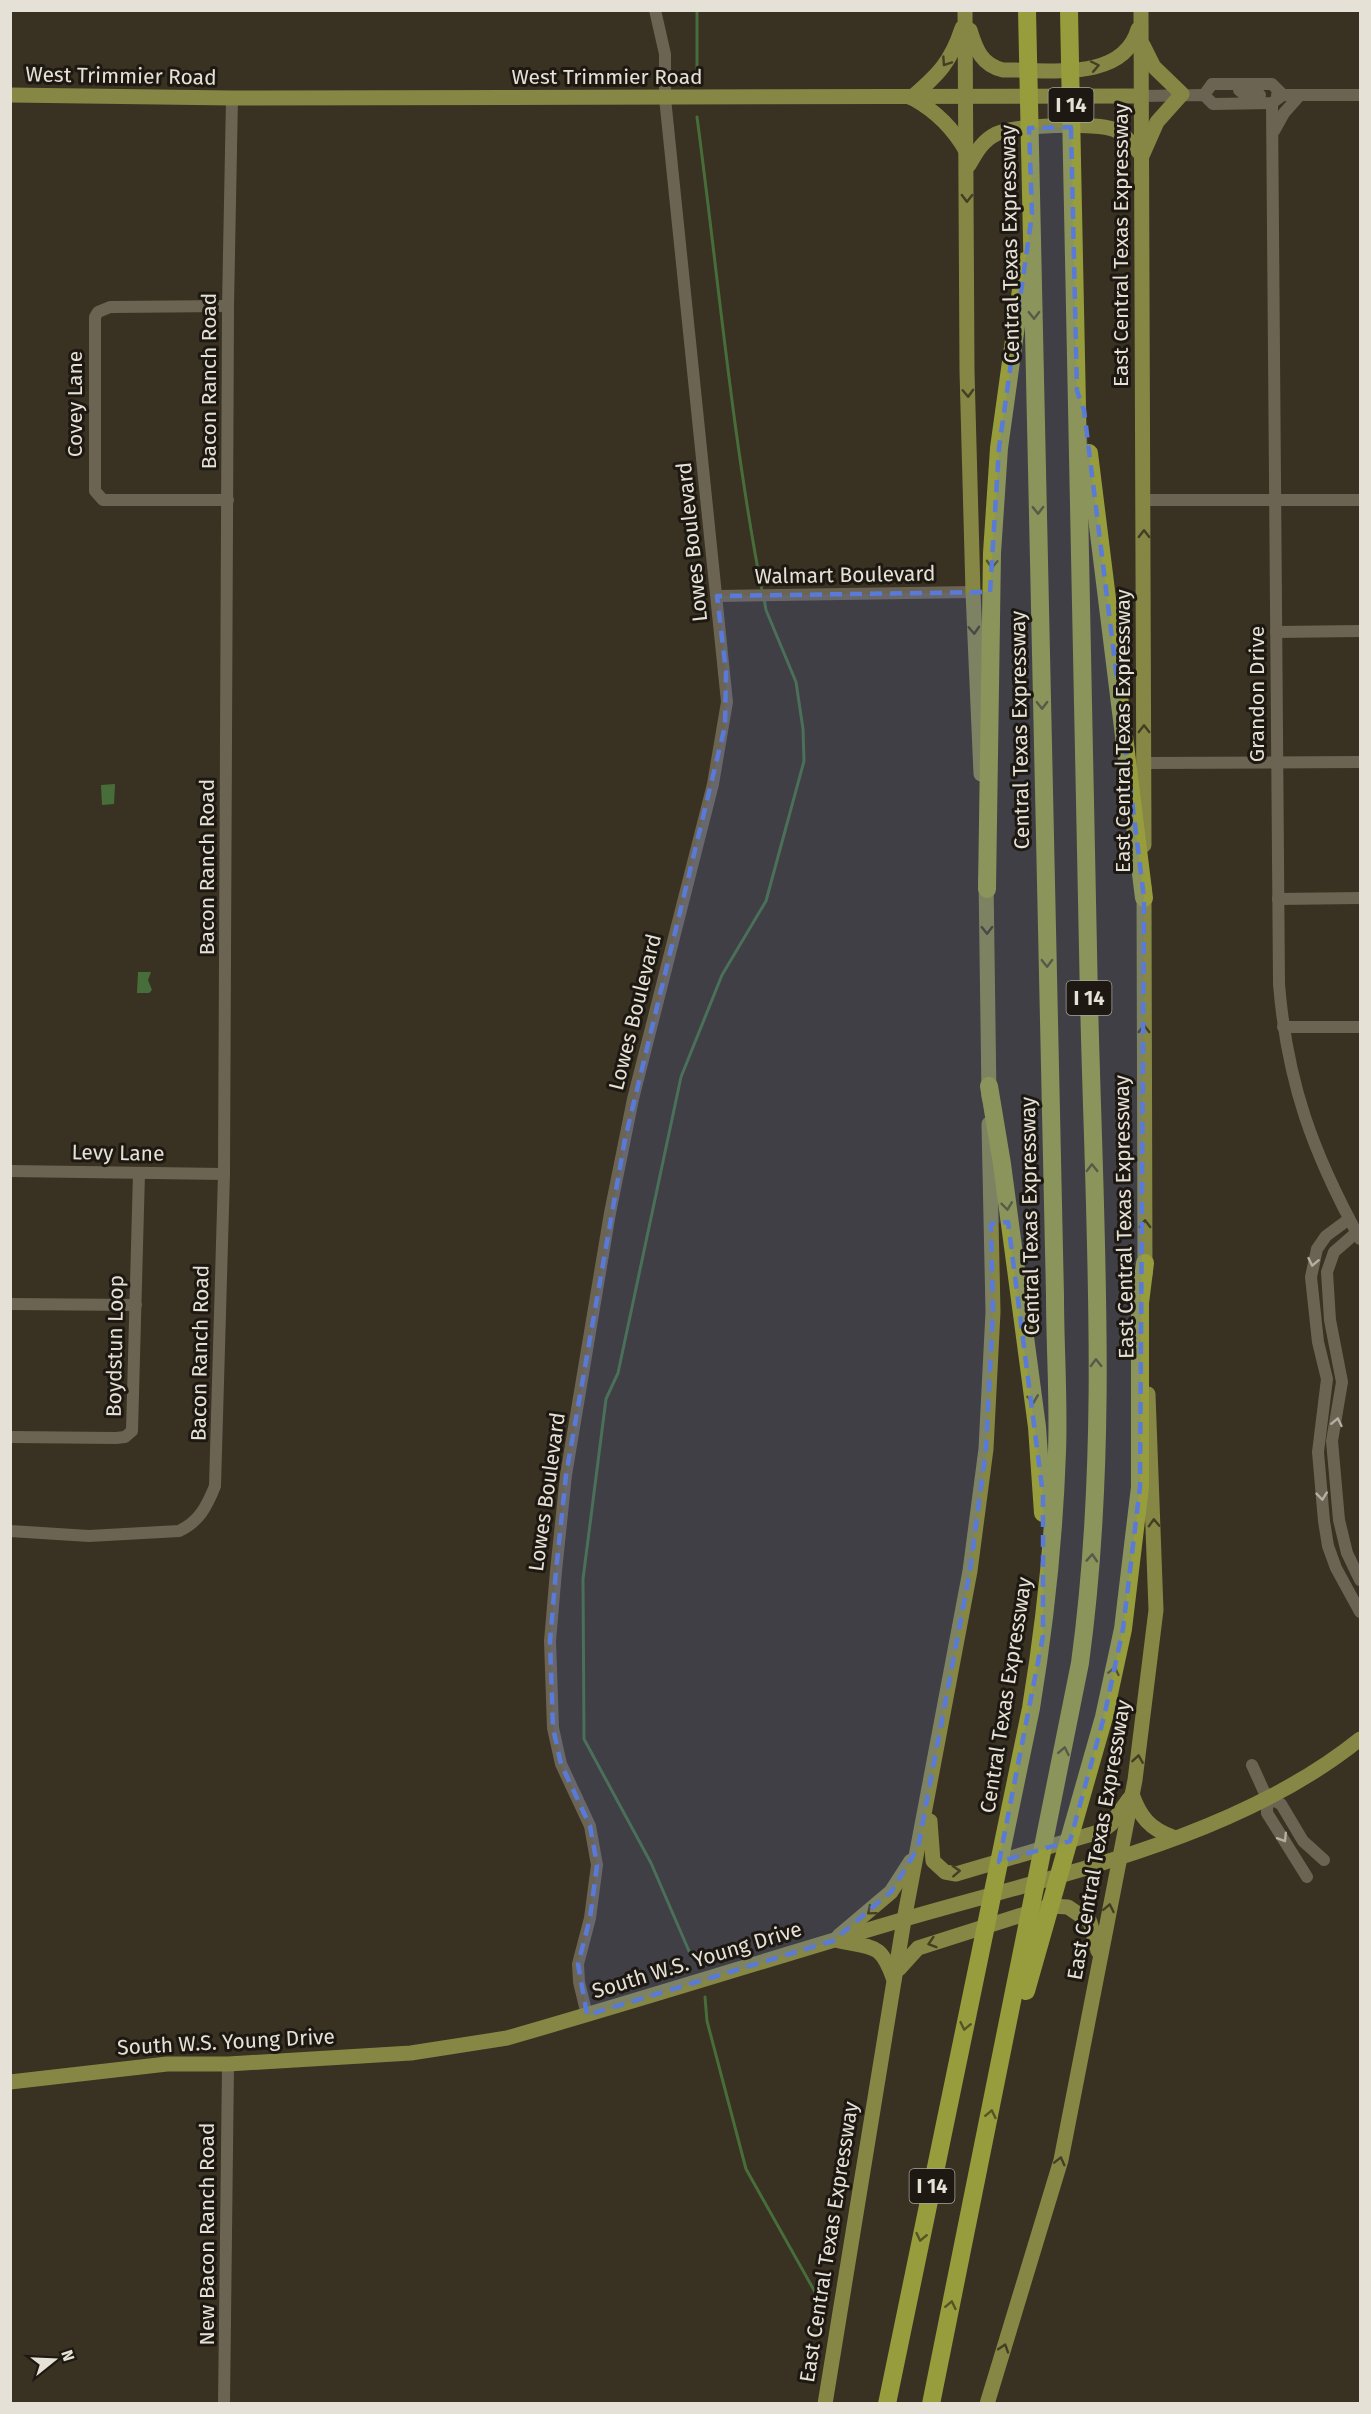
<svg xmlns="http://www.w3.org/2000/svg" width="1371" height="2414" viewBox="0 0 1371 2414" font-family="'Fira Sans',sans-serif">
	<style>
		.water { fill: #476e3a }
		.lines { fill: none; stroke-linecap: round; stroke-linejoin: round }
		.stream { stroke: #476e3a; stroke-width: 3 }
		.minor { stroke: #6c6452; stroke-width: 12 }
		.major { stroke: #868645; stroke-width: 15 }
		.highway { stroke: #979c3d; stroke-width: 18 }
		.oneway { stroke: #423f24 }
		.oneway2 { stroke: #545425 }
		.oneway3 { stroke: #b5afa2 }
		.marked { fill: #597ad8; fill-opacity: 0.2; stroke: #597ad8; stroke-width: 4.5; stroke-dasharray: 12 8; stroke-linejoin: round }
		.labels { text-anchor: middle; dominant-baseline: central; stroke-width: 6; stroke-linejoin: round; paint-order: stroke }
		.shield { fill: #1d1912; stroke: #a9a59c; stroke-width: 1.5 }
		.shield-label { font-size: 20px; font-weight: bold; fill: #e5e1d7 }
		.street-label { font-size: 21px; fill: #e5e1d7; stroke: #1d1912 }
	</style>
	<rect width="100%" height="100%" fill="#393121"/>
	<!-- water -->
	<g class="water">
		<path d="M 115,784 L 114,804 L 102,805 L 101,785 Z"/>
		<path d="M 138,972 L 151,972 L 148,980 L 152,990 L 149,993 L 137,993 Z"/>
	</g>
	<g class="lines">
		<!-- stream -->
		<g class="stream">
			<path d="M 697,10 L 697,84"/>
			<path d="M 697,117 C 718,275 732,435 762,591"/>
			<path d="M 692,1958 L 651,1863 L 584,1739 L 583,1579 L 606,1399 L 618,1373 L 681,1077 L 722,975 L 766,901 L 804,761 L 803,729 L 796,682 L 766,610 L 764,598"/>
			<path d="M 705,1997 L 707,2021 L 746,2169 L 815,2292"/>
		</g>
		<!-- minor -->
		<g class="minor">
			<path d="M 1239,84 L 1239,90 L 1246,96 L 1260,95"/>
			<path d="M 1204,95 L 1212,84 L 1272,84 L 1283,95"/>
			<path d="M 1277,95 L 1360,95"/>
			<path d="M 1141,96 L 1204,95 L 1213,104 L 1272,103 L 1283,95"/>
			<path d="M 1272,103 L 1279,984 C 1287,1083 1313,1153 1360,1239"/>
			<path d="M 1274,131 L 1284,113 L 1300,95"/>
			<path d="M 228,306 L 110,307 L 98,312 L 95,317 L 95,491 L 103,500 L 228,500"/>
			<path d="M 1144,500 L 1360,500"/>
			<path d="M 717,596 L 973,592"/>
			<path d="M 1276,632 L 1360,631"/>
			<path d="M 1144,763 L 1360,762"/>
			<path d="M 1278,899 L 1360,898"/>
			<path d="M 1283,1027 L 1360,1027"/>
			<path d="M 10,1171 L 224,1174"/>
			<path d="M 1349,1219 L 1326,1236 L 1317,1249 L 1311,1277 L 1318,1342 L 1327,1379 L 1318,1452 L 1324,1521 L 1328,1546 L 1336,1568 L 1360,1612"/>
			<path d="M 1357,1232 L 1334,1252 L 1327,1272 L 1330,1320 L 1342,1382 L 1332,1441 L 1339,1520 L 1347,1553 L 1360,1580"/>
			<path d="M 10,1304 L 136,1305"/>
			<path d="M 10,1437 L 116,1438 L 125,1437 L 132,1431 L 139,1173"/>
			<path d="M 10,1531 L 89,1536 L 179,1531 C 199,1522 207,1506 215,1486 L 224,1174 L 228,306 L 232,98"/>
			<path d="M 1252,1765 L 1267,1798 L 1267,1813 L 1307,1877"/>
			<path d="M 1267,1798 L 1281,1804 L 1303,1841 L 1324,1860"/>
			<path d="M 587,2015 L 579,1982 L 578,1964 L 590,1918 L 597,1865 L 590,1826 L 561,1764 L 553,1728 L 550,1641 L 556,1571 L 566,1475 L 610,1213 L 633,1099 L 713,784 L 727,702 L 665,98 L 665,54 L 655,10"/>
			<path d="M 224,2404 L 228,2064"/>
		</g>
		<!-- major -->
		<g class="major">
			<path d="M 965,10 L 967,371 L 973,592 L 981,774"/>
			<path d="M 1141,10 L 1144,845"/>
			<path d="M 970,30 C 976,50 982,65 1003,70 C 1047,69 1123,83 1138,29"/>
			<path d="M 10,95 L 232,98 L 1141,96"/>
			<path d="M 911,98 C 938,75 951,62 962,28"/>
			<path d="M 914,99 C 937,112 953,128 966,151"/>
			<path d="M 969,165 C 976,153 982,141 996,134 C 1014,125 1097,122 1115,130 C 1125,134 1135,148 1142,156 L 1157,122 L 1182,94 L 1154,67 L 1143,45"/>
			<path d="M 986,878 L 989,1097"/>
			<path d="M 1144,887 L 1145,1274"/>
			<path d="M 1132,1794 C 1140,1817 1150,1829 1173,1837"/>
			<path d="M 930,1821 L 933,1861 L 945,1872 L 956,1874 L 1102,1831 L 1111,1824 L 1129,1799"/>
			<path d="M 839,1936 L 891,1892 L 911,1861"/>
			<path d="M 839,1941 C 874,1948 881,1943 894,1980"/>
			<path d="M 899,1969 L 918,1948 L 1050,1906 L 1068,1907 L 1090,1922 L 1098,1951"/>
			<path d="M 10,2082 L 167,2064 L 228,2064 L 411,2053 L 507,2038 C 640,2000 772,1958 905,1919 C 1056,1875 1236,1839 1360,1739"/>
			<path d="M 825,2404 L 904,1920 L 970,1571 L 986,1449 L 993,1312 L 989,1124"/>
			<path d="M 987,2404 L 1061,2160 L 1135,1780 L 1156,1610 L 1148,1394"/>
		</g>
		<!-- highway -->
		<g class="highway">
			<path d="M 1089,453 L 1144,898"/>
			<path d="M 987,889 L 992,553 L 999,448 L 1025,261"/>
			<path d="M 989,1086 L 1002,1164 L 1037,1427 L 1043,1513"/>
			<path d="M 1026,1991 L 1104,1717 L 1123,1629 L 1140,1487 L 1140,1303 L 1145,1263"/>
			<path d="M 887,2404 L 1031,1708 C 1045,1623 1054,1538 1057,1452 C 1059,1400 1055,1348 1055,1296 L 1027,10"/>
			<path d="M 931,2404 L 1080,1663 C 1110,1444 1094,1220 1089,999 C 1082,670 1075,340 1069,10"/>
		</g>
	</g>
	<!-- one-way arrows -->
	<defs><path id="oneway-chevron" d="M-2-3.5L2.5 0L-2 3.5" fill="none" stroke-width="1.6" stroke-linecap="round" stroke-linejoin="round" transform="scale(1.5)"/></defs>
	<g class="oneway">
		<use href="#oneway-chevron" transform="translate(946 62) rotate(124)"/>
		<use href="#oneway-chevron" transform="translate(1095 66) rotate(-12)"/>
		<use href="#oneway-chevron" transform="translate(967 198) rotate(91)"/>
		<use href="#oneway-chevron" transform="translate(968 393) rotate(88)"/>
		<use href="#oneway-chevron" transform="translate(1144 534) rotate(-90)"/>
		<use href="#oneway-chevron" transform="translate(974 630) rotate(87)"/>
		<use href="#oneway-chevron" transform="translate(1144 729) rotate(-90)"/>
		<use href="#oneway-chevron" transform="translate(987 930) rotate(89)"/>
		<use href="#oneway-chevron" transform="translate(1144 1029) rotate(-90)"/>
		<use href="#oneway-chevron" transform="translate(1145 1224) rotate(-90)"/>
		<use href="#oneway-chevron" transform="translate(1154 1523) rotate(-92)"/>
		<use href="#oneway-chevron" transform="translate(1138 1759) rotate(-81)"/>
		<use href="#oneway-chevron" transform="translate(956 1871) rotate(-3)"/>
		<use href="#oneway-chevron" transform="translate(1109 1908) rotate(-79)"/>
		<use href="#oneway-chevron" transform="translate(871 1911) rotate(140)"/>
		<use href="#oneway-chevron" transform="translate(932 1943) rotate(163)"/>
		<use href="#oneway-chevron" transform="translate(1060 2161) rotate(-76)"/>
		<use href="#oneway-chevron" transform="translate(1004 2348) rotate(-72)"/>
	</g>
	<g class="oneway2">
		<use href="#oneway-chevron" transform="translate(1034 315) rotate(89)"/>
		<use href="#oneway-chevron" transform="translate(1038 510) rotate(89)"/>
		<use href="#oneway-chevron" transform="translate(992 564) rotate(93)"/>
		<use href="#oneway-chevron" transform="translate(1042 705) rotate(89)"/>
		<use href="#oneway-chevron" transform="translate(1047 963) rotate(89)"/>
		<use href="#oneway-chevron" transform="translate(1092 1168) rotate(-91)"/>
		<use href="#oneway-chevron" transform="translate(1007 1206) rotate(83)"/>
		<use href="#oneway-chevron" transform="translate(1096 1363) rotate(-91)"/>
		<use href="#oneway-chevron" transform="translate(1033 1399) rotate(82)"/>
		<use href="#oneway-chevron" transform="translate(1092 1558) rotate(-86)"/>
		<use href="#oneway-chevron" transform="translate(1114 1671) rotate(-78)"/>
		<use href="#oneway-chevron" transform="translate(1064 1751) rotate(-79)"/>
		<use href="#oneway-chevron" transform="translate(965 2026) rotate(102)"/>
		<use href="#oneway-chevron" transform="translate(991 2114) rotate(-78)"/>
		<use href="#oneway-chevron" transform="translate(921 2237) rotate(102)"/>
		<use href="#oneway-chevron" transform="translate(951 2305) rotate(-78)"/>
	</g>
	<g class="oneway3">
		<use href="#oneway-chevron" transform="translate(1313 1262) rotate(102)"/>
		<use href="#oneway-chevron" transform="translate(1337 1422) rotate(-78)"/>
		<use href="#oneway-chevron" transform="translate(1322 1496) rotate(84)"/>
		<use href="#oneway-chevron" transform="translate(1283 1838) rotate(58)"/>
	</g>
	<!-- marked area -->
	<path class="marked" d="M 1071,127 L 1077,391 L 1084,410 L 1144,898 L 1140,1487 L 1123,1629 L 1104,1717 L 1070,1841 L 999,1862 L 1043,1636 L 1043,1495 L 1008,1222 L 991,1224 L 993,1312 L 986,1449 L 970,1571 L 918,1848 L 891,1892 L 833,1941 L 587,2015 L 578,1964 L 590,1918 L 597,1865 L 590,1826 L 561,1764 L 553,1728 L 550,1641 L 556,1571 L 566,1475 L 625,1139 L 725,726 L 726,672 L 717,596 L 990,592 L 999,448 L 1032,214 L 1029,128 Z"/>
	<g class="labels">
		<!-- shield labels -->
		<g class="shield">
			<rect x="1048.5" y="88" width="45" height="34" rx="4.5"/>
			<rect x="1066.5" y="981" width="45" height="34" rx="4.5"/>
			<rect x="909.5" y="2169" width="45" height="34" rx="4.5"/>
		</g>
		<g class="shield-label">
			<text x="1071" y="105">I 14</text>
			<text x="1089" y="998">I 14</text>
			<text x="932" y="2186">I 14</text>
		</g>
		<!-- street labels -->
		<g class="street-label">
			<text transform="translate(121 76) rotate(1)">West Trimmier Road</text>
			<text x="607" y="77">West Trimmier Road</text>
			<text transform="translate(1010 244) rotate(-91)">Central Texas Expressway</text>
			<text transform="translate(1121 245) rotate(-90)">East Central Texas Expressway</text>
			<text transform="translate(209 381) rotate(-90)">Bacon Ranch Road</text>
			<text transform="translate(75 404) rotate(-90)">Covey Lane</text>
			<text transform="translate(692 542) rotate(-96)">Lowes Boulevard</text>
			<text transform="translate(845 575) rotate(-1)">Walmart Boulevard</text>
			<text transform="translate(1257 694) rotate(-90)">Grandon Drive</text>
			<text transform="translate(1020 730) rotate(-91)">Central Texas Expressway</text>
			<text transform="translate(1123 731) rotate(-90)">East Central Texas Expressway</text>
			<text transform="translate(207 867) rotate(-90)">Bacon Ranch Road</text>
			<text transform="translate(635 1012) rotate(-76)">Lowes Boulevard</text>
			<text transform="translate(118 1153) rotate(1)">Levy Lane</text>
			<text transform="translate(1030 1216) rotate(-91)">Central Texas Expressway</text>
			<text transform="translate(1124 1217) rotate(-91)">East Central Texas Expressway</text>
			<text transform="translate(115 1346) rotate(-89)">Boydstun Loop</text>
			<text transform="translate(200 1353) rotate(-89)">Bacon Ranch Road</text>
			<text transform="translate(547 1492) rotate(-82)">Lowes Boulevard</text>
			<text transform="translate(1006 1695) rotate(-81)">Central Texas Expressway</text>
			<text transform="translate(1099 1840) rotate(-80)">East Central Texas Expressway</text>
			<text transform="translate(697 1960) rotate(-17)">South W.S. Young Drive</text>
			<text transform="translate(226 2042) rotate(-3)">South W.S. Young Drive</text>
			<text transform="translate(207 2234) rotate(-90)">New Bacon Ranch Road</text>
			<text transform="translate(829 2242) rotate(-81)">East Central Texas Expressway</text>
		</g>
	</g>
	<!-- border -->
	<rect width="1371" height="2414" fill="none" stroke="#e5e1d7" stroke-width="24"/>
	<!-- north arrow -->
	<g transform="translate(54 2360) rotate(72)" stroke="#1d1912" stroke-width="4.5" paint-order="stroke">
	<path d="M0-4.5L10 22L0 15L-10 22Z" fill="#e5e1d7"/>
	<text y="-9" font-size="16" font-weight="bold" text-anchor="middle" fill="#e5e1d7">N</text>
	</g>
</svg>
